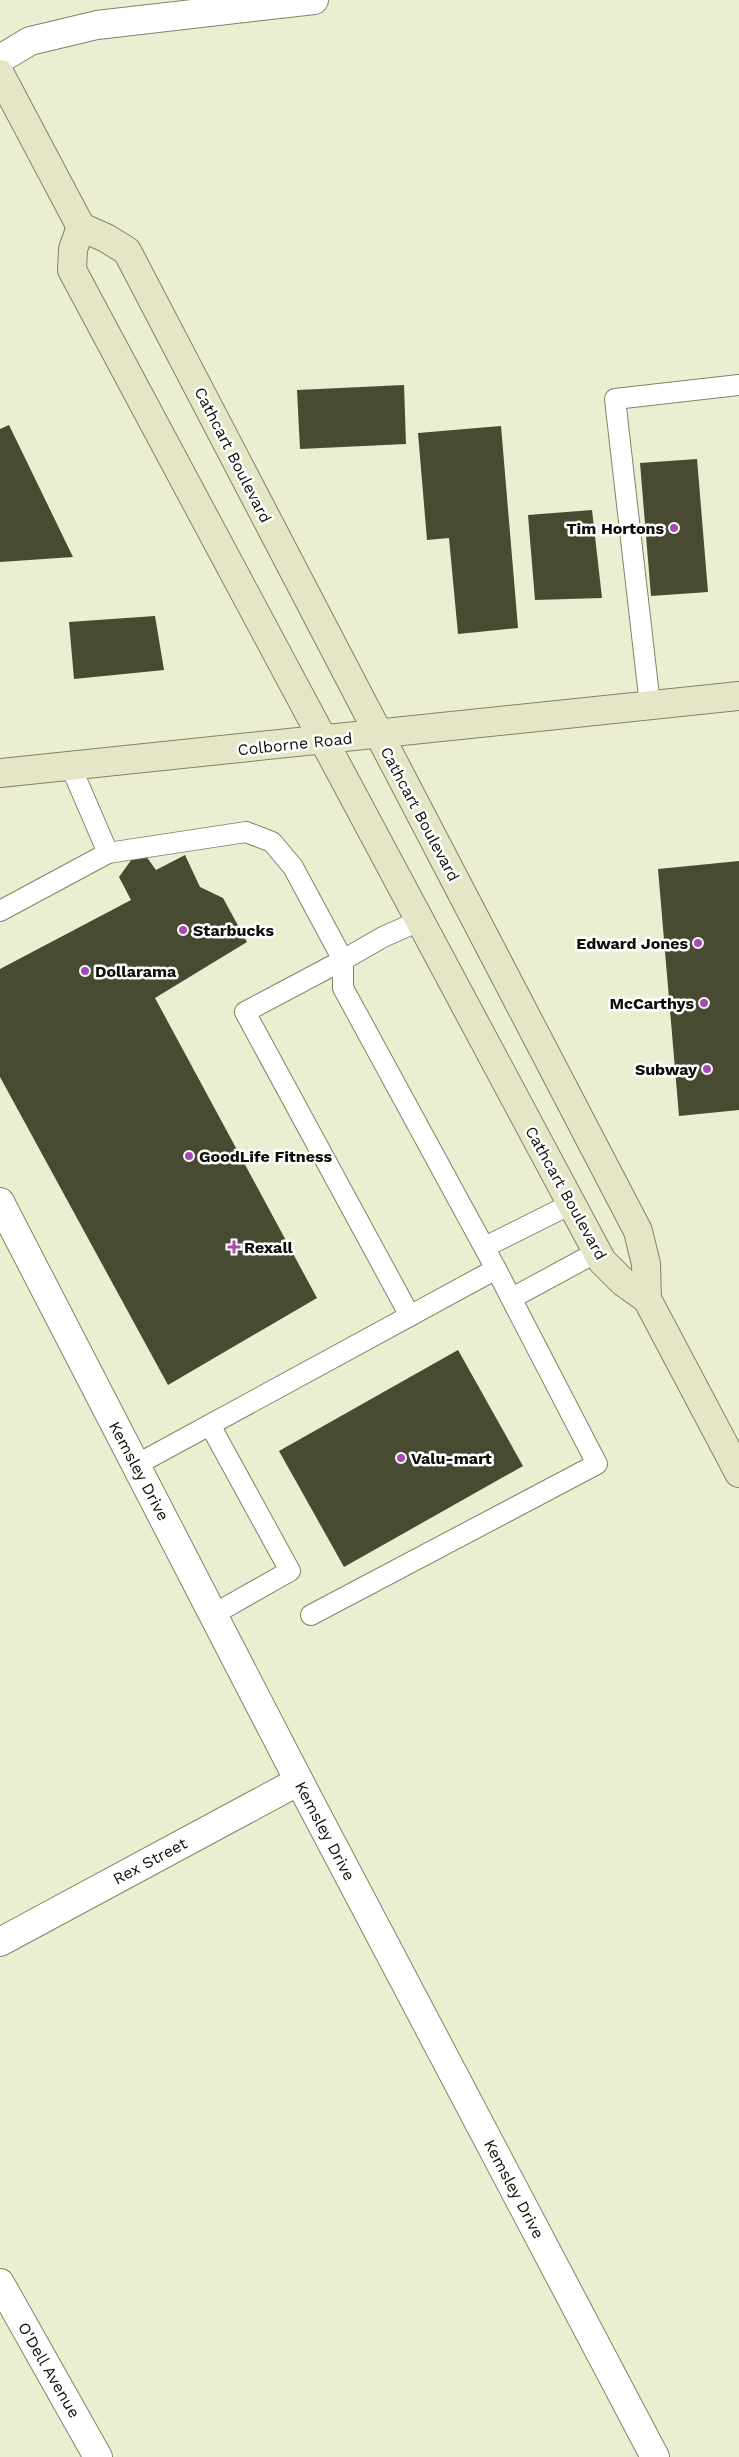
<svg xmlns="http://www.w3.org/2000/svg" width="739" height="2457" viewBox="0 0 739 2457" font-family="'Work Sans',sans-serif">
	<style>
		.building { fill: #484a31 }
		.lines { fill: none; stroke-linecap: round; stroke-linejoin: round }
		.lane-casing { stroke: #818368; stroke-width: 22 }
		.street-casing { stroke: #818368; stroke-width: 30 }
		.secondary-casing { stroke: #818368; stroke-width: 30 }
		.lane { stroke: #fff; stroke-width: 20 }
		.street { stroke: #fff; stroke-width: 28 }
		.secondary { stroke: #e5e6c5; stroke-width: 28 }
		.poi-dot { fill: #a549b4; stroke: #fff; stroke-width: 2 }
		.labels { text-anchor: middle; dominant-baseline: central; stroke-width: 5; stroke-linejoin: round; paint-order: stroke }
		.street-label { font-size: 16px; fill: #0e0f06; stroke: #fff }
		.poi-label { font-size: 16px; font-weight: bold; fill: #0e0f06; stroke: #fff; text-anchor: start }
	</style>
	<rect width="100%" height="100%" fill="#ebeed0"/>
	<!-- building -->
	<g class="building">
		<path d="M 404,385 L 406,444 L 300,449 L 297,390 Z"/>
		<path d="M 9,425 L 73,557 L 0,562 L 0,429 Z"/>
		<path d="M 501,426 L 518,628 L 458,634 L 449,538 L 427,540 L 418,433 Z"/>
		<path d="M 697,459 L 708,592 L 651,596 L 640,463 Z"/>
		<path d="M 592,510 L 602,598 L 535,600 L 528,515 Z"/>
		<path d="M 155,616 L 164,670 L 74,679 L 69,622 Z"/>
		<path d="M 143,852 L 156,870 L 185,855 L 200,887 L 223,898 L 247,942 L 155,998 L 317,1298 L 168,1385 L 0,1077 L 0,969 L 131,900 L 119,877 L 132,859 Z"/>
		<path d="M 739,861 L 739,1110 L 679,1116 L 658,869 Z"/>
		<path d="M 458,1350 L 523,1466 L 344,1567 L 279,1451 Z"/>
	</g>
	<g class="lines">
		<defs>
			<g id="lane">
				<path d="M 650,705 L 615,399 L 739,385"/>
				<path d="M 71,767 L 108,853 L 246,832 L 272,842 L 293,867 L 343,960 L 245,1012 L 410,1316"/>
				<path d="M 0,911 L 108,853"/>
				<path d="M 485,1247 L 571,1204"/>
				<path d="M 512,1298 L 597,1252"/>
				<path d="M 210,1425 L 290,1571 L 214,1614"/>
				<path d="M 136,1465 L 496,1269 L 343,988 L 343,960 L 383,937 L 419,921"/>
				<path d="M 311,1615 L 597,1464 L 496,1269"/>
			</g>
			<g id="street">
				<path d="M 0,59 L 30,41 L 97,25 L 314,0"/>
				<path d="M 0,1202 L 299,1781 L 655,2457"/>
				<path d="M 0,1942 L 299,1781"/>
				<path d="M 0,2283 L 98,2457"/>
			</g>
			<g id="secondary">
				<path d="M 0,74 L 81,227"/>
				<path d="M 81,227 L 106,238 L 127,251 L 638,1231 L 646,1264 L 647,1299 L 739,1473"/>
				<path d="M 81,227 L 73,249 L 72,270 L 602,1261 L 623,1282 L 647,1299"/>
				<path d="M 0,773 L 739,696"/>
			</g>
		</defs>
		<!-- lane casing -->
		<use href="#lane" class="lane-casing"/>
		<!-- street casing -->
		<use href="#street" class="street-casing"/>
		<!-- secondary casing -->
		<use href="#secondary" class="secondary-casing"/>
		<!-- lane -->
		<use href="#lane" class="lane"/>
		<!-- street -->
		<use href="#street" class="street"/>
		<!-- secondary -->
		<use href="#secondary" class="secondary"/>
	</g>
	<!-- markers -->
	<g class="poi-dot">
		<circle cx="674" cy="528" r="5"/>
		<circle cx="183" cy="930" r="5"/>
		<circle cx="698" cy="943" r="5"/>
		<circle cx="85" cy="971" r="5"/>
		<circle cx="704" cy="1003" r="5"/>
		<circle cx="707" cy="1069" r="5"/>
		<circle cx="189" cy="1156" r="5"/>
		<path d="M231.5 1239.5h5v5h5v5h-5v5h-5v-5h-5v-5h5z"/>
		<circle cx="401" cy="1458" r="5"/>
	</g>
	<g class="labels">
		<!-- street labels -->
		<g class="street-label">
			<text transform="translate(233 455) rotate(63)">Cathcart Boulevard</text>
			<text transform="translate(295 744) rotate(-6)">Colborne Road</text>
			<text transform="translate(420 814) rotate(62)">Cathcart Boulevard</text>
			<text transform="translate(566 1193) rotate(61)">Cathcart Boulevard</text>
			<text transform="translate(139 1471) rotate(62)">Kemsley Drive</text>
			<text transform="translate(325 1831) rotate(62)">Kemsley Drive</text>
			<text transform="translate(150 1861) rotate(-28)">Rex Street</text>
			<text transform="translate(514 2189) rotate(62)">Kemsley Drive</text>
			<text transform="translate(49 2370) rotate(60)">O'Dell Avenue</text>
		</g>
		<!-- poi labels -->
		<g class="poi-label">
			<text x="664" y="528" text-anchor="end">Tim Hortons</text>
			<text x="193" y="930">Starbucks</text>
			<text x="688" y="943" text-anchor="end">Edward Jones</text>
			<text x="95" y="971">Dollarama</text>
			<text x="694" y="1003" text-anchor="end">McCarthys</text>
			<text x="697" y="1069" text-anchor="end">Subway</text>
			<text x="199" y="1156">GoodLife Fitness</text>
			<text x="244" y="1247">Rexall</text>
			<text x="411" y="1458">Valu-mart</text>
		</g>
	</g>
</svg>
